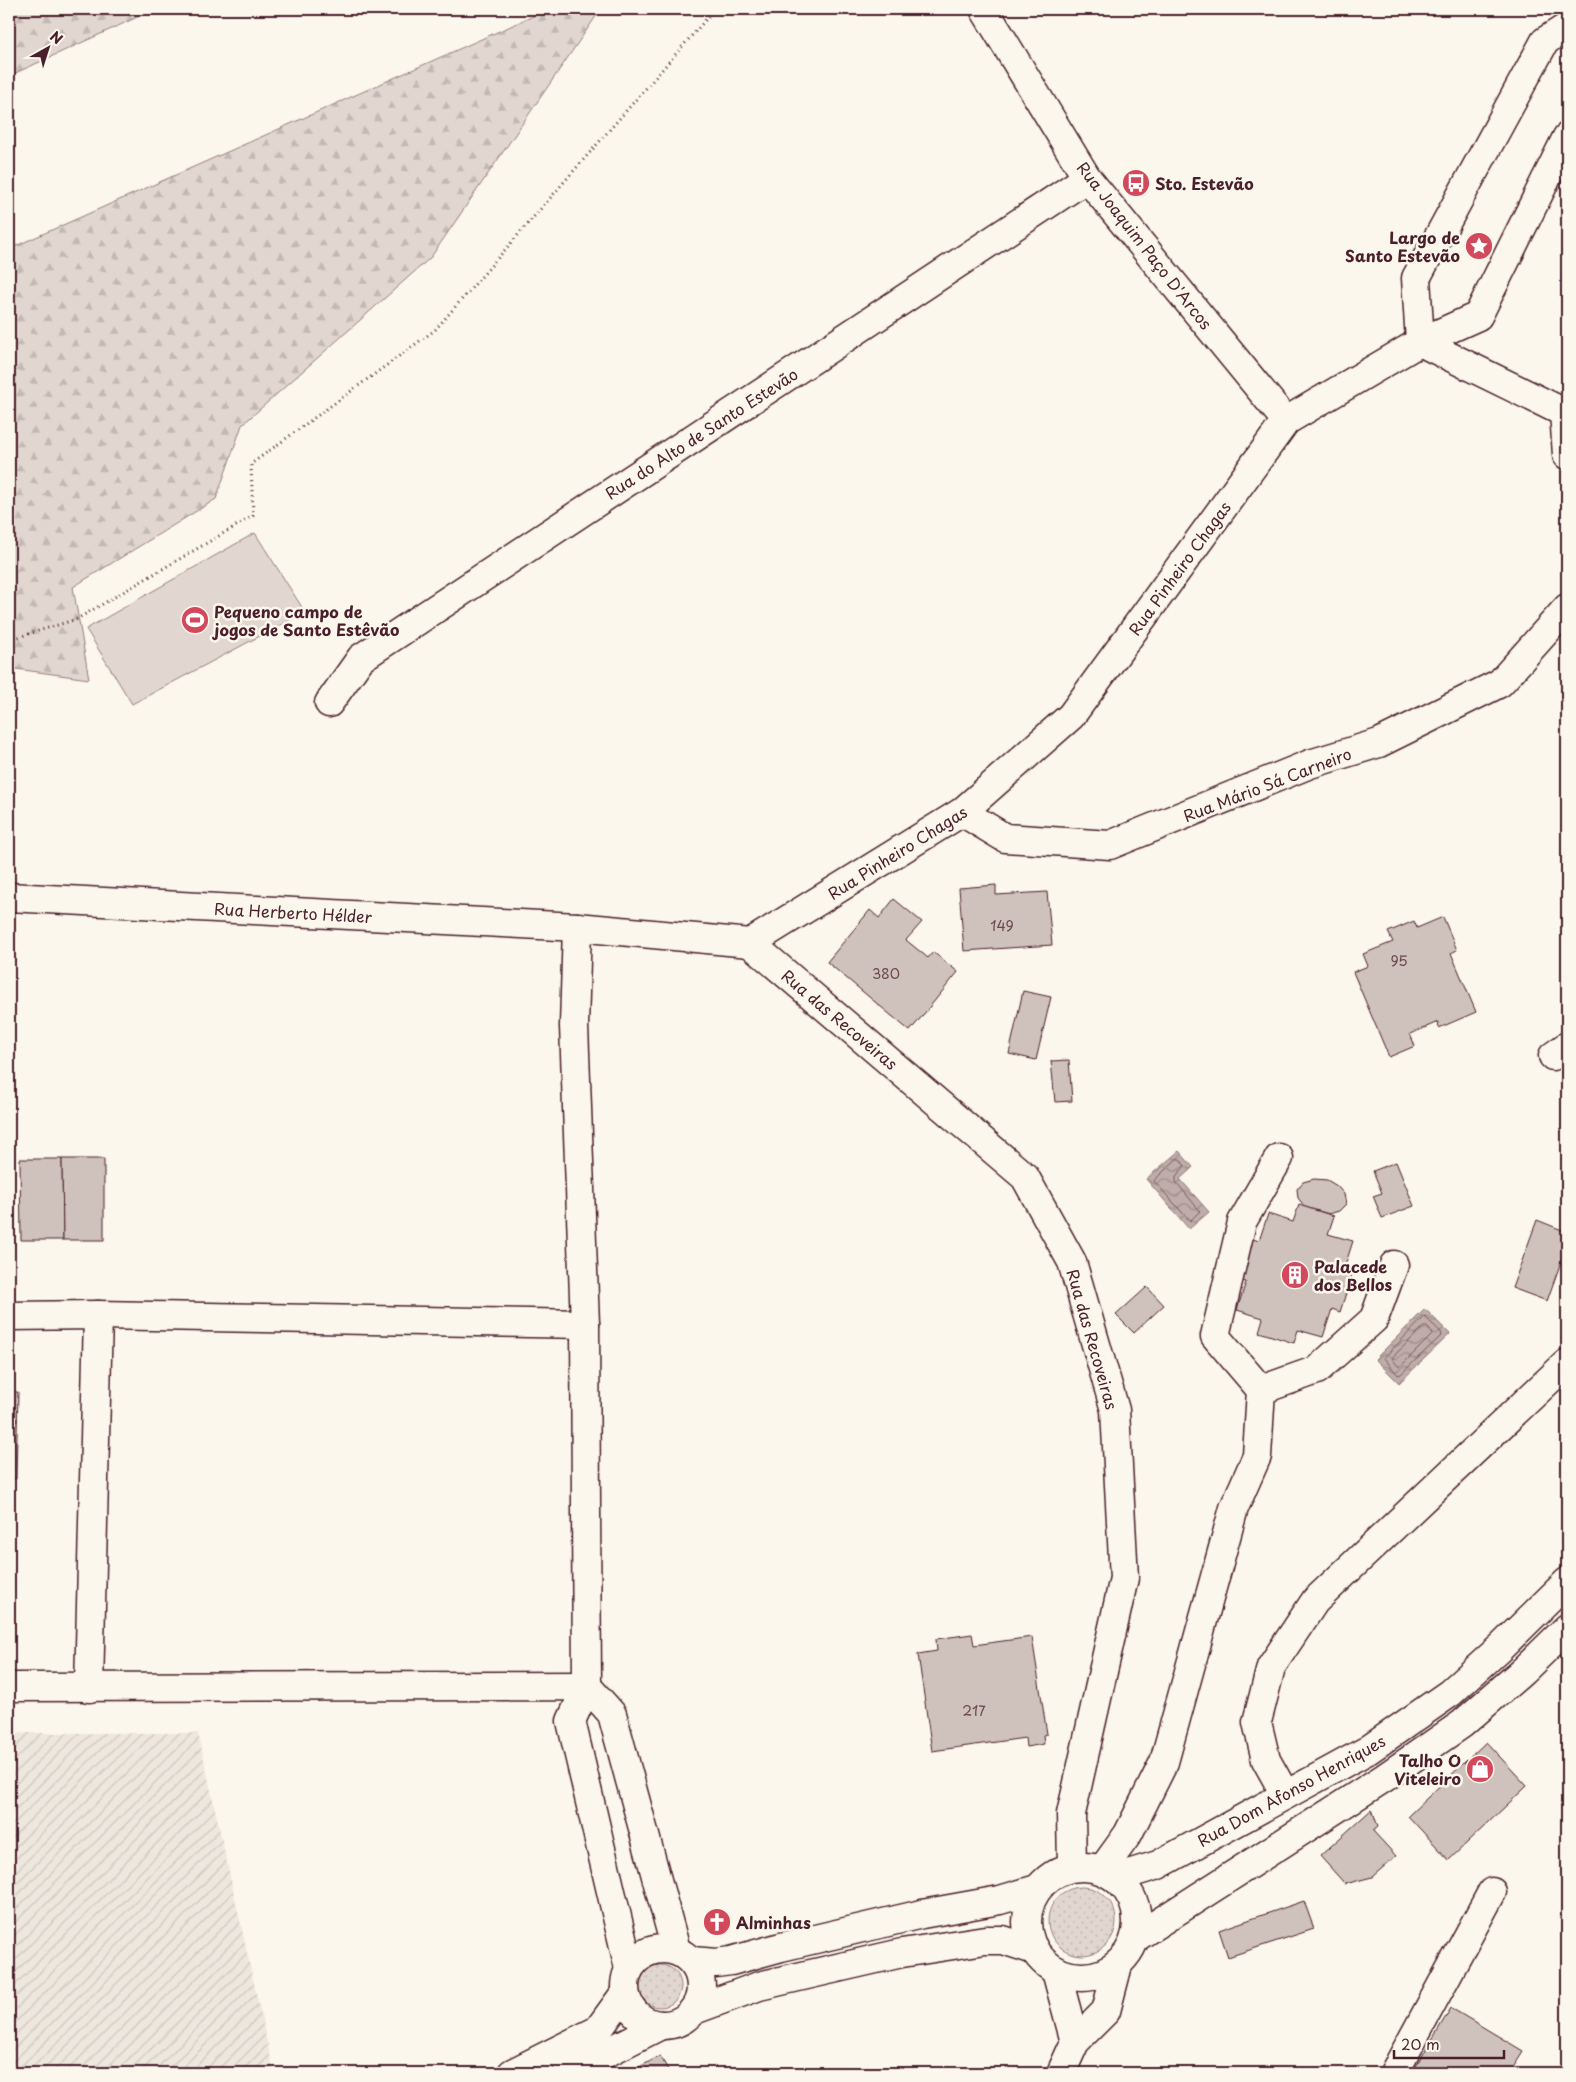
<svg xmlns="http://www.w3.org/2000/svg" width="1576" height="2082" viewBox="0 0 1576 2082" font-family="'Playpen Sans',sans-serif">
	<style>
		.industrial { fill: url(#industrial-furrows) }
		.green { fill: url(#green-dots); stroke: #967b7e }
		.forest { fill: url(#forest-firs); stroke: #967b7e }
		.pitch { fill: #e2d7d0; stroke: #967b7e }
		.water { fill: url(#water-waves); stroke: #907477 }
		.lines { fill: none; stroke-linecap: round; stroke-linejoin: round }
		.shore { stroke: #79585e; stroke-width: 1 }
		.building { fill: #cfc2bc; stroke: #4a1f2b }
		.minor-casing { stroke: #4a1f2b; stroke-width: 31 }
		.major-casing { stroke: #4a1f2b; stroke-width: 31 }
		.path { stroke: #4a1f2b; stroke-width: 3; stroke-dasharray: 1 4; stroke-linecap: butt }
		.minor { stroke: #fbf7ec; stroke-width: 28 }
		.major { stroke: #fbf7ec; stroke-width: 28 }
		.labels { text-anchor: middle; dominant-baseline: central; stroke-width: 5; stroke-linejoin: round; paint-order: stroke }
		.number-label { font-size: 14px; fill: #6b484f }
		.poi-label { font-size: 16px; font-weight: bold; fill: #4a1f2b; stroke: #fbf7ec; text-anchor: start }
		.street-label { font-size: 16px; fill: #4a1f2b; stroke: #fbf7ec }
	</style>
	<defs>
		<pattern id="industrial-furrows" width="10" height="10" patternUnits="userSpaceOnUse" patternTransform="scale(1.25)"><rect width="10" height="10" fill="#eee7de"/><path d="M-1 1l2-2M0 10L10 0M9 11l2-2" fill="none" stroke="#cec6bf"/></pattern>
		<pattern id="green-dots" width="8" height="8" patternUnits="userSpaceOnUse" patternTransform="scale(1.25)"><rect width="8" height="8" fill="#e2d7d0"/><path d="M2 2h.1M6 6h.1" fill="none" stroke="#c3b8b3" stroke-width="1.8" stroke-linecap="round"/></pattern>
		<pattern id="forest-firs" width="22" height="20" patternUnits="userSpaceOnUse" patternTransform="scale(1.25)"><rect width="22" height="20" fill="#e2d7d0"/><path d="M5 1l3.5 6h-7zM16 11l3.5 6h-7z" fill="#c3b8b3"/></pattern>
		<pattern id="water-waves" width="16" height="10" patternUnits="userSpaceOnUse" patternTransform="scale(1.25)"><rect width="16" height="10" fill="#bfadaa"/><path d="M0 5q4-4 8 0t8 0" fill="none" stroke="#9d8c8b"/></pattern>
	</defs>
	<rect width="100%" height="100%" fill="#fbf7ec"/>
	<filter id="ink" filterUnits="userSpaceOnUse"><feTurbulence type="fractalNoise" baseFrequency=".02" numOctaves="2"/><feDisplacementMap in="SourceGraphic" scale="10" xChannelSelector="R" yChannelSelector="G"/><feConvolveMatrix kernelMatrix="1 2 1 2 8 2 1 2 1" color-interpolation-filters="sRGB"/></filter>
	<g filter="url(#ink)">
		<!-- industrial -->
		<path class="industrial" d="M 9,1733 L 198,1733 L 274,2073 L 9,2073 Z"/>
		<!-- green -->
		<g class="green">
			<circle cx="1082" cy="1921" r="34"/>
			<circle cx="660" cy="1986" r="21"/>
		</g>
		<!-- forest -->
		<g class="forest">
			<path d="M 9,9 L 155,9 L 9,76 Z"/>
			<path d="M 549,9 L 601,9 L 431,257 L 242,425 L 216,499 L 73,587 L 89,679 L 9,668 L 9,249 Z"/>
		</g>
		<!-- pitch -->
		<path class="pitch" d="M 255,533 L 305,612 L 132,704 L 86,629 Z"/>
		<!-- water -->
		<g class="water">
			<path d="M 1179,1151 L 1193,1167 L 1180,1179 L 1209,1212 L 1189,1229 L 1146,1179 Z"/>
			<path d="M 1425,1309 L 1450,1334 L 1399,1383 L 1375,1359 Z"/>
		</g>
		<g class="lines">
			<!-- shore -->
			<g class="shore">
				<path d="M 1177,1159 L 1180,1159 L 1185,1166 L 1176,1176 L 1176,1182 L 1200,1211 L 1190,1221 L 1154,1181 Z"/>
				<path d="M 1425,1317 L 1441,1332 L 1442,1335 L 1401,1374 L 1398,1375 L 1384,1358 Z"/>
				<path d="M 1424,1327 L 1427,1327 L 1432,1332 L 1432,1335 L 1401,1366 L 1398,1366 L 1393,1360 L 1393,1357 Z"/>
			</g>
		</g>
		<!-- building -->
		<g class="building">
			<path d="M 996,885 L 996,895 L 1047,892 L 1052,945 L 964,951 L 959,888 Z"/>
			<path d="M 894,899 L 922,922 L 906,940 L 928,958 L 933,952 L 958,972 L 910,1031 L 827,962 L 870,910 L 879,918 Z"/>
			<path d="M 1443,917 L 1457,950 L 1451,953 L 1476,1012 L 1439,1028 L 1438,1022 L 1410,1034 L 1415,1046 L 1389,1057 L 1353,972 L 1368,966 L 1363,954 L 1393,942 L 1388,932 L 1414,921 L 1417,928 Z"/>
			<path d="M 1023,991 L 1051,997 L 1036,1060 L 1009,1054 Z"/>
			<path d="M 1069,1060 L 1072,1101 L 1055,1102 L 1051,1061 Z"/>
			<path d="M 20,1159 L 62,1159 L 63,1240 L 21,1240 Z"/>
			<path d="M 62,1159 L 104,1159 L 104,1240 L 63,1240 Z"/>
			<path d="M 1396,1162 L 1414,1206 L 1382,1218 L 1373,1196 L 1382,1193 L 1373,1171 Z"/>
			<path d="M 1314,1179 L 1327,1180 L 1337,1186 L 1344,1194 L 1346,1204 L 1339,1211 L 1329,1214 L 1305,1207 L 1298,1198 L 1297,1189 L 1303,1182 Z"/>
			<path d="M 1299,1205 L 1334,1216 L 1328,1234 L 1353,1241 L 1344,1269 L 1353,1271 L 1340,1312 L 1332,1309 L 1323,1337 L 1298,1330 L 1294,1343 L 1259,1332 L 1263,1318 L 1237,1310 L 1246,1282 L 1237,1279 L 1250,1238 L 1259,1241 L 1268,1214 L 1293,1222 Z"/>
			<path d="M 1537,1220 L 1567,1232 L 1567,1245 L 1547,1301 L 1512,1288 Z"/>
			<path d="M 1147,1287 L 1164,1305 L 1134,1333 L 1116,1315 Z"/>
			<path d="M 9,1392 L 18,1392 L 16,1479 L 9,1479 Z"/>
			<path d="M 972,1634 L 974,1645 L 1032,1637 L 1047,1734 L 1043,1735 L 1044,1744 L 1026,1747 L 1025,1738 L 932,1751 L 918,1654 L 937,1651 L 936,1639 Z"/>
			<path d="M 1486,1742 L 1527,1786 L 1449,1860 L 1408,1816 Z"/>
			<path d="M 1372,1809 L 1378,1827 L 1373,1831 L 1396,1856 L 1372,1877 L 1345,1884 L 1320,1856 Z"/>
			<path d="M 1304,1901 L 1314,1929 L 1228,1957 L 1219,1930 Z"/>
			<path d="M 718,1910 L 729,1920 L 717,1934 L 705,1924 Z"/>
			<path d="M 1451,2008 L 1523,2051 L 1509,2073 L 1412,2073 Z"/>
			<path d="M 660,2056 L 670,2073 L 628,2073 Z"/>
		</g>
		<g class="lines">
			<defs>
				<g id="minor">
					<path d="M 984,9 L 1087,178 L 1286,421"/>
					<path d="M 1420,342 L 1416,278 L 1545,41 L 1567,27"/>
					<path d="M 1420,342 L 1567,414"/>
					<path d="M 1564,412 L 1567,455"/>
					<path d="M 329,703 L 361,658 L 1087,178"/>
					<path d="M 962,812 L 1005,838 L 1110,845 L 1310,764 L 1379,743 L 1500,683 L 1567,608"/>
					<path d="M 9,897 L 577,927 L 750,943 L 962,812 L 1071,716 L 1286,421 L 1420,342 L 1478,316 L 1567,137"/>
					<path d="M 577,927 L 574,1026 L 585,1324 L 587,1686 L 571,1721 L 629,1968"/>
					<path d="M 750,943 L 1025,1177 L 1072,1262 L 1115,1410 L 1124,1578 L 1071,1814 L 1072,1867"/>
					<path d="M 1553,1056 L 1567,1046"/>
					<path d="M 98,1315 L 585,1324"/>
					<path d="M 9,1316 L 98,1315 L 89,1688"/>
					<path d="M 1261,1390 L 1317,1370 L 1374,1319 L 1394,1265"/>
					<path d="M 9,1687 L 587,1686 L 612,1714 L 676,1950"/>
					<path d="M 1285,1794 L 1266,1760 L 1257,1722 L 1271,1667 L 1315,1601 L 1567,1363"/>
					<path d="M 1102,1870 L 1128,1834 L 1164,1762 L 1234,1508 L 1257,1456 L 1261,1390 L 1215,1336 L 1242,1222 L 1279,1158"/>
					<path d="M 1056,1971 L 1075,2042"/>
					<path d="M 1061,2073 L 1075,2042 L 1106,2011 L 1118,1965"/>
					<path d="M 1394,2073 L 1492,1892"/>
				</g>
				<g id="major">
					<circle cx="1082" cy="1922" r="55"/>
					<path d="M 1115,1878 L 1158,1865 L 1368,1750 L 1450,1693 L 1501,1647 L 1567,1582"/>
					<path d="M 1135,1938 L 1384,1778 L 1462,1724 L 1523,1671 L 1567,1628"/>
					<circle cx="663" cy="1987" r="38"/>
					<path d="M 692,1961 L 716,1963 L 731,1961 L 781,1947 L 922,1914 L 1000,1900 L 1037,1889"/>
					<path d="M 694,2010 L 759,1986 L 902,1953 L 985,1940 L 1003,1940 L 1034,1950"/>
					<path d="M 512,2073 L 598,2030 L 625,1993"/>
					<path d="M 567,2073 L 661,2025"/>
				</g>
			</defs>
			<!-- minor casing -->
			<use href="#minor" class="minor-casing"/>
			<!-- major casing -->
			<use href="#major" class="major-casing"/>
			<!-- path -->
			<g class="path">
				<path d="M 9,13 L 11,9"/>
				<path d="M 9,640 L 77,619 L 253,516 L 251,464 L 435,330 L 715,9"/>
			</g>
			<!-- minor -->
			<use href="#minor" class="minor"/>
			<!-- major -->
			<use href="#major" class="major"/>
		</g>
	</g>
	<!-- icons -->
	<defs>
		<symbol id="bus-disc" viewBox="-11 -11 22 22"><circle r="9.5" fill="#d1495b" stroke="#fbf7ec"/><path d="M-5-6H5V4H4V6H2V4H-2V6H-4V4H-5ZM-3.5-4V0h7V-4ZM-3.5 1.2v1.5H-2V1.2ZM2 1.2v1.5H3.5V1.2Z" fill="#fff"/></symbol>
		<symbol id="sight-disc" viewBox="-11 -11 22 22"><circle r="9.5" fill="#d1495b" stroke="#fbf7ec"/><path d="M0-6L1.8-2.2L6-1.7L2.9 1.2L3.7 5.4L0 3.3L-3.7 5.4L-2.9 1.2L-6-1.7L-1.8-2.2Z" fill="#fff"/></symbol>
		<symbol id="stadium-disc" viewBox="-11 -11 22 22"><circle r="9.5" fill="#d1495b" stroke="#fbf7ec"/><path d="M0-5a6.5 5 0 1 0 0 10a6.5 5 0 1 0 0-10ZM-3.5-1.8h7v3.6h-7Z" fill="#fff"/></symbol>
		<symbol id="building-disc" viewBox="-11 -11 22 22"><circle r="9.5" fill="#d1495b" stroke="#fbf7ec"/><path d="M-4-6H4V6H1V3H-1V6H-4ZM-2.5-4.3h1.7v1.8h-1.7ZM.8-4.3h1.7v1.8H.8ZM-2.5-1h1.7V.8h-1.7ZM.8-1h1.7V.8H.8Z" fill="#fff"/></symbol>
		<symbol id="shop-disc" viewBox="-11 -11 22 22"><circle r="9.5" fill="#d1495b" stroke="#fbf7ec"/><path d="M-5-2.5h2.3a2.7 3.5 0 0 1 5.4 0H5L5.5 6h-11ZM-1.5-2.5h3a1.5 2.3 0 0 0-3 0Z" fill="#fff"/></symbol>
		<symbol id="church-disc" viewBox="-11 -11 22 22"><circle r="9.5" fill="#d1495b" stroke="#fbf7ec"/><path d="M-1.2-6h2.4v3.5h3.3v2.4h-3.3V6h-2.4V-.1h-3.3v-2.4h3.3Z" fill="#fff"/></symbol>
	</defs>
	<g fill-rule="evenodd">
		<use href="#bus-disc" x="1120" y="167" width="32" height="32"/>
		<use href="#sight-disc" x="1463" y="230" width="32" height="32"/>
		<use href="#stadium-disc" x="179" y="604" width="32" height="32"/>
		<use href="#building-disc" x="1279" y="1259" width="32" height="32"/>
		<use href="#shop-disc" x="1464" y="1753" width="32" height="32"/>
		<use href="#church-disc" x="701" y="1906" width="32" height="32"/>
	</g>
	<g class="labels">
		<!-- number labels -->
		<g class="number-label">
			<text x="1002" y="925">149</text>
			<text x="1399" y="960">95</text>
			<text x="886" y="973">380</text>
			<text x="974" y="1710">217</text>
		</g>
		<!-- poi labels -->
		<g class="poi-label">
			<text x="1155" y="183">Sto. Estevão</text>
			<text x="1460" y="237" text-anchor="end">Largo de<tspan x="1460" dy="18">Santo Estevão</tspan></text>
			<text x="214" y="611">Pequeno campo de<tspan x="214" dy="18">jogos de Santo Estêvão</tspan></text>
			<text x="1314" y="1266">Palacede<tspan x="1314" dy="18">dos Bellos</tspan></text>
			<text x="1461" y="1760" text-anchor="end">Talho O<tspan x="1461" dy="18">Viteleiro</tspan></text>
			<text x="736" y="1922">Alminhas</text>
		</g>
		<!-- street labels -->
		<g class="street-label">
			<text transform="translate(1145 245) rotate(52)">Rua Joaquim Paço D'Arcos</text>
			<text transform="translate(701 433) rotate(-33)">Rua do Alto de Santo Estevão</text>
			<text transform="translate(1179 568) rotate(-54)">Rua Pinheiro Chagas</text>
			<text transform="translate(1267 784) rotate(-21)">Rua Mário Sá Carneiro</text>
			<text transform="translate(897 852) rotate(-32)">Rua Pinheiro Chagas</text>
			<text transform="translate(293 912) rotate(3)">Rua Herberto Hélder</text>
			<text transform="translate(840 1019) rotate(40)">Rua das Recoveiras</text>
			<text transform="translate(1093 1339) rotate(74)">Rua das Recoveiras</text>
			<text transform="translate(1291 1790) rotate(-29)">Rua Dom Afonso Henriques</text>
		</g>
	</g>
	<!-- margin -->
	<rect width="1576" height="2082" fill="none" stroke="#fbf7ec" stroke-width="30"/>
	<rect x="15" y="15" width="1546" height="2052" fill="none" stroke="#4a1f2b" stroke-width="2" filter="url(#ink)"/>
	<!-- north arrow -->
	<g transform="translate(48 48) rotate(39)" stroke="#fbf7ec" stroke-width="4" paint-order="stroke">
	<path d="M0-4L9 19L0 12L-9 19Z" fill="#4a1f2b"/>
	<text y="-8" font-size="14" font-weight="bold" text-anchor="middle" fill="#4a1f2b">N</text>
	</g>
	<!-- scale -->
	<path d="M1394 2050v8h110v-8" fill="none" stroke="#4a1f2b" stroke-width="2.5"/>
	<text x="1401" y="2050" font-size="15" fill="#4a1f2b" stroke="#fbf7ec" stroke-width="4" paint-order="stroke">20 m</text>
</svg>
